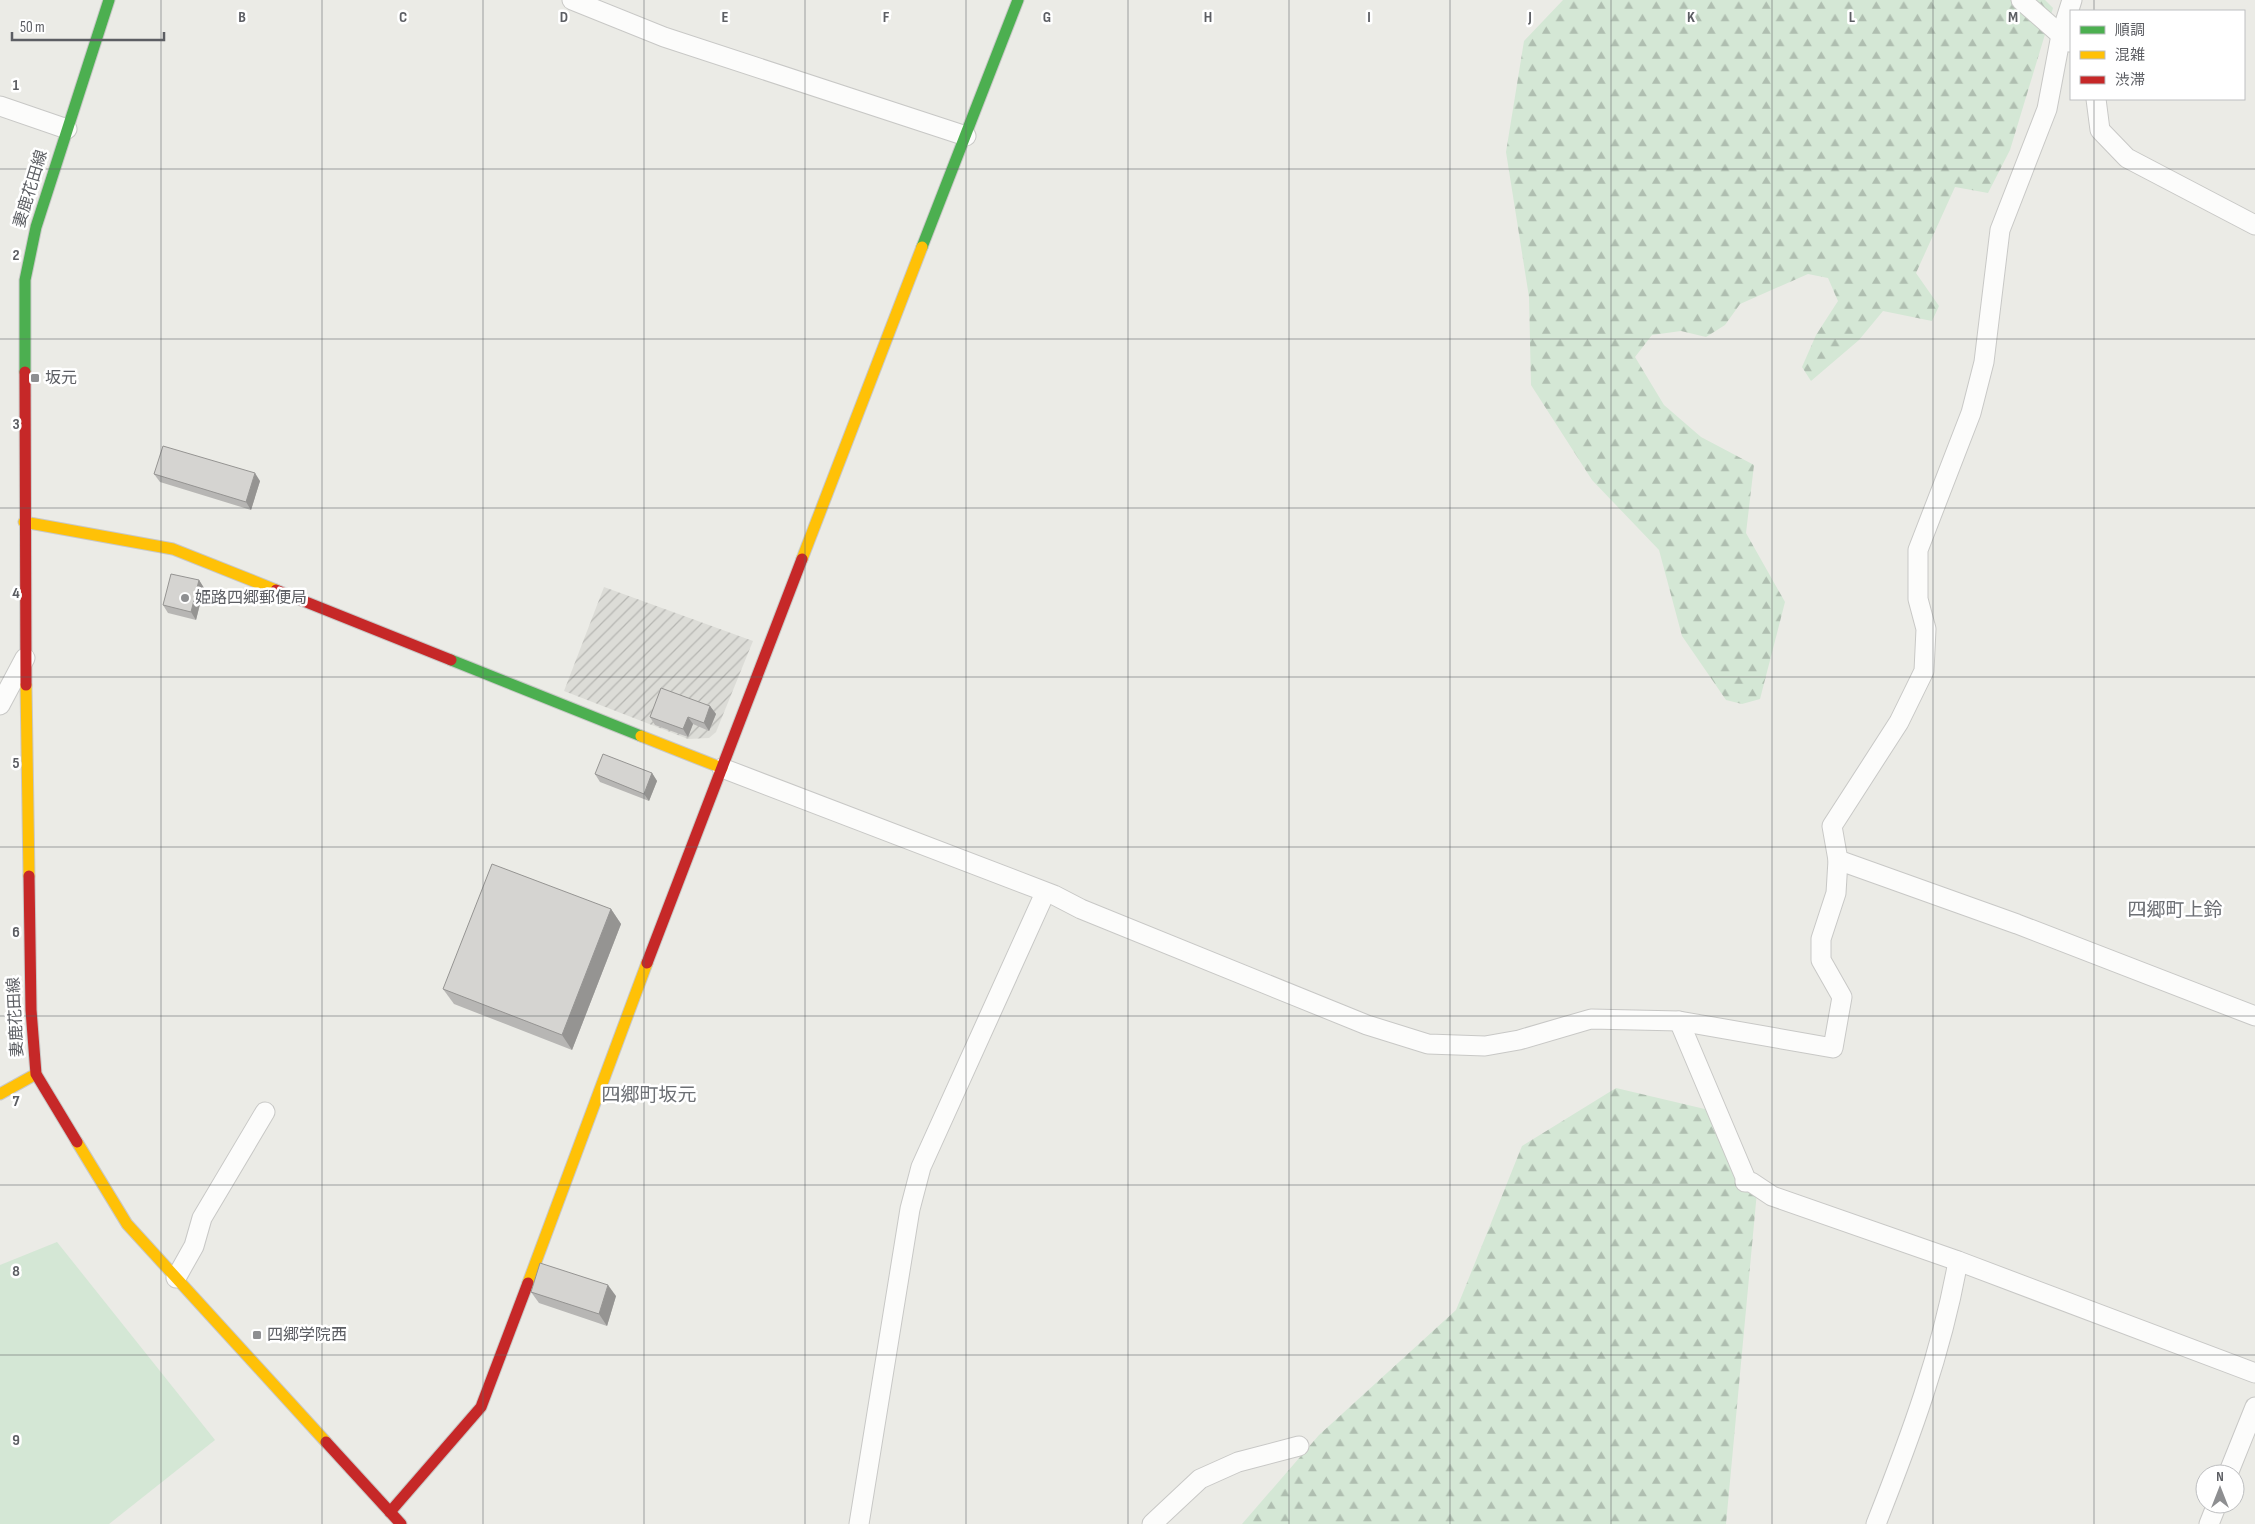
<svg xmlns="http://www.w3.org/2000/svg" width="2255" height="1524" viewBox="0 0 2255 1524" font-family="'Sofia Sans Condensed','Noto Sans JP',sans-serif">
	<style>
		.industrial { fill: url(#industrial-furrows) }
		.forest { fill: url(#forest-firs) }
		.pitch { fill: #d4e7d5 }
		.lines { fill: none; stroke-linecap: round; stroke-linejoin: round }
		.street-casing { stroke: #c8c8c6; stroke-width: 21 }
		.fast-casing { stroke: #c8c8c7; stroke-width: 13 }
		.slow-casing { stroke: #c8c8c7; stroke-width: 13 }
		.jam-casing { stroke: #c8c8c7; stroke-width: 13 }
		.street { stroke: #fcfcfb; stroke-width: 19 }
		.fast { stroke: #4caf50; stroke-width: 11 }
		.slow { stroke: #ffc107; stroke-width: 11 }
		.jam { stroke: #c62828; stroke-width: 11 }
		.wall { fill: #b7b6b4 }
		.shaded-wall { fill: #959492 }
		.building { fill: #d5d4d1; stroke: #959492 }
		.grid { fill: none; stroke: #5c5e63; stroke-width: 1; stroke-opacity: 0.55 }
		.poi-dot { fill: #8e8f91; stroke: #fff; stroke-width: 2 }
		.labels { text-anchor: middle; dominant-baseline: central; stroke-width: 5; stroke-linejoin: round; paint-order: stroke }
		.street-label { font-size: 16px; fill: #5c5e63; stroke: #fff }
		.poi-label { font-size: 16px; fill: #5c5e63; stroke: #fff; text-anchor: start }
		.quarter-label { font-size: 19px; fill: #6d7075; stroke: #fff }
		.grid-label { font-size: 16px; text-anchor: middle; font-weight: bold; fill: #5c5e63; stroke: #fff; stroke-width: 5; stroke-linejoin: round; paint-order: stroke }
	</style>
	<defs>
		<pattern id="industrial-furrows" width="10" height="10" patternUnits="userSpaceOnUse" patternTransform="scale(1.25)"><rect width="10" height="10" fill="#dcdcd7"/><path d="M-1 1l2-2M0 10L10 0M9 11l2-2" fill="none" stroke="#b6b6b2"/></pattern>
		<pattern id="forest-firs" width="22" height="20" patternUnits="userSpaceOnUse" patternTransform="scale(1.25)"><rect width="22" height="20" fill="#d4e7d5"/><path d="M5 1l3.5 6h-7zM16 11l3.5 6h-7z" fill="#afbeb0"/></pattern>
	</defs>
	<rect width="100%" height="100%" fill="#ebebe6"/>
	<!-- industrial -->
	<path class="industrial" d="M 604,587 L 753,641 L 716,732 L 709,738 L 688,739 L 564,691 Z"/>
	<!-- forest -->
	<g class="forest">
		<path d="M 1563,0 L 2045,0 L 2053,8 L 2010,150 L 1988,193 L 1955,187 L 1916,273 L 1939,306 L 1932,321 L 1883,311 L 1859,340 L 1811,381 L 1802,367 L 1816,335 L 1838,301 L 1828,278 L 1808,274 L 1740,304 L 1725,325 L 1706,337 L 1681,331 L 1652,335 L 1635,357 L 1664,405 L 1701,437 L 1754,465 L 1746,533 L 1785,602 L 1760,699 L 1742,704 L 1726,700 L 1682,636 L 1659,550 L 1592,480 L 1531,385 L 1529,297 L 1506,152 L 1524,41 Z"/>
		<path d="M 1616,1088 L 1709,1110 L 1758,1181 L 1726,1524 L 1242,1524 L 1319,1435 L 1456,1310 L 1522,1146 Z"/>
	</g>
	<!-- pitch -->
	<path class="pitch" d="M 57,1242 L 215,1440 L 109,1524 L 0,1524 L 0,1265 Z"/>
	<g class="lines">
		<defs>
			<g id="street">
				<path d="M 572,0 L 664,37 L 966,136"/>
				<path d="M 2021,0 L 2069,42"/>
				<path d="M 2096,99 L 2100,130 L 2127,158 L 2255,225"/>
				<path d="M 0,106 L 67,129"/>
				<path d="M 0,705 L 25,658"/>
				<path d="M 722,768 L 1054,895 L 1081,909 L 1367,1025 L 1428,1044 L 1485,1046 L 1519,1040 L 1591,1019 L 1679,1021 L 1833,1048 L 1842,997 L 1821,960 L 1821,939 L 1836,893 L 1838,860 L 1832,826 L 1899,722 L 1924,671 L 1926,629 L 1918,599 L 1918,550 L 1971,413 L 1984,362 L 2000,230 L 2047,109 L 2061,35 L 2072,0"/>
				<path d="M 1838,860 L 2017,924 L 2255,1016"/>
				<path d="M 1679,1021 L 1745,1177 L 1745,1182 L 1751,1182 L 1772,1196 L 1958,1261 L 2255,1373"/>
				<path d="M 176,1278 L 194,1246 L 202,1218 L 265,1112"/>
				<path d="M 2228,1474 L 2255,1407"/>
				<path d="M 859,1524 L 910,1209 L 921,1167 L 1045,893"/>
				<path d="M 1152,1524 L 1200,1479 L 1238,1462 L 1299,1446"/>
				<path d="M 1876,1524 C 1910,1438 1942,1352 1958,1261"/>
				<path d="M 2209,1524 L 2217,1504"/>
			</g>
			<g id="fast">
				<path d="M 922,247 L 1018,0"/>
				<path d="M 25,372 L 25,280 L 36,227 L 109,0"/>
				<path d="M 451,660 L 641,736"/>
			</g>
			<g id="slow">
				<path d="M 24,522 L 173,549 L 276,590"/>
				<path d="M 802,559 L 922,247"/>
				<path d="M 26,685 L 29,876"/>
				<path d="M 641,736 L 722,768"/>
				<path d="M 0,1094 L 36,1074"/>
				<path d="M 77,1142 L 127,1224 L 326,1442"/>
				<path d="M 528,1283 L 647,963"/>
			</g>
			<g id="jam">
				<path d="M 25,372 L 26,685"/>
				<path d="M 276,590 L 451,660"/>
				<path d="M 29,876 L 31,1010 L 36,1074 L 77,1142"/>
				<path d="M 647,963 L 802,559"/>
				<path d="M 326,1442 L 401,1524"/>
				<path d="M 390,1512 L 481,1407 L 528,1283"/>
			</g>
		</defs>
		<!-- street casing -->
		<use href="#street" class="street-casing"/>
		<!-- fast casing -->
		<use href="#fast" class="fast-casing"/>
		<!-- slow casing -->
		<use href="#slow" class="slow-casing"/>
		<!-- jam casing -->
		<use href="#jam" class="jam-casing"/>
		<!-- street -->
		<use href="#street" class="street"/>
		<!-- fast -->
		<use href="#fast" class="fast"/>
		<!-- slow -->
		<use href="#slow" class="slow"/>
		<!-- jam -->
		<use href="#jam" class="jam"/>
	</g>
	<!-- wall -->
	<g class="wall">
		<path d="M 154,474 L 260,481 L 251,510 L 160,482 Z"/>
		<path d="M 199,580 L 204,588 L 196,620 L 168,613 L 163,605 Z"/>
		<path d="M 710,706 L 716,714 L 709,731 L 693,724 L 688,737 L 655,725 L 650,717 Z"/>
		<path d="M 652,773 L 657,781 L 649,801 L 600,782 L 595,774 Z"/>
		<path d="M 611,909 L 621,924 L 572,1050 L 454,1004 L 443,989 Z"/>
		<path d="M 531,1292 L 616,1296 L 607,1326 L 539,1303 Z"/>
	</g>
	<!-- shaded-wall -->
	<g class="shaded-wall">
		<path d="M 255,473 L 260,481 L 251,510 L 246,502 Z"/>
		<path d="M 199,580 L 204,588 L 196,620 L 191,612 Z"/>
		<path d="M 710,706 L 716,714 L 709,731 L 704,723 Z"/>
		<path d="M 688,717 L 693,724 L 688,737 L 683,729 Z"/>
		<path d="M 652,773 L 657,781 L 649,801 L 644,794 Z"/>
		<path d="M 611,909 L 621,924 L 572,1050 L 562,1035 Z"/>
		<path d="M 608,1285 L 616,1296 L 607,1326 L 599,1314 Z"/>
	</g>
	<!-- building -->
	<g class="building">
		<path d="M 163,446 L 255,473 L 246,502 L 154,474 Z"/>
		<path d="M 171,574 L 199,580 L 191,612 L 163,605 Z"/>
		<path d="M 661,688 L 710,706 L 704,723 L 688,717 L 683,729 L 650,717 Z"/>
		<path d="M 603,754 L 652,773 L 644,794 L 595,774 Z"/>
		<path d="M 492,864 L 611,909 L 562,1035 L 443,989 Z"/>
		<path d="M 540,1263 L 608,1285 L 599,1314 L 531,1292 Z"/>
	</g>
	<!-- grid -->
	<path class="grid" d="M 161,0 L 161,1524M 322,0 L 322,1524M 483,0 L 483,1524M 644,0 L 644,1524M 805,0 L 805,1524M 966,0 L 966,1524M 1128,0 L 1128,1524M 1289,0 L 1289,1524M 1450,0 L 1450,1524M 1611,0 L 1611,1524M 1772,0 L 1772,1524M 1933,0 L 1933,1524M 2094,0 L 2094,11M 2094,99 L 2094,1524M 0,169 L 2255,169M 0,339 L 2255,339M 0,508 L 2255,508M 0,677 L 2255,677M 0,847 L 2255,847M 0,1016 L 2255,1016M 0,1185 L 2255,1185M 0,1355 L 2255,1355"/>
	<!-- markers -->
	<g class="poi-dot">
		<rect x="30" y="373" width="10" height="10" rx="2.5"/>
		<circle cx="185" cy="598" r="5"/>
		<rect x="252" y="1330" width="10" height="10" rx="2.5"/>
	</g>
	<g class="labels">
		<!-- street labels -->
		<g class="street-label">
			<text transform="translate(31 189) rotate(-73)">妻鹿花田線</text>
			<text transform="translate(16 1017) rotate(-93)">妻鹿花田線</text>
		</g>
		<!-- poi labels -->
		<g class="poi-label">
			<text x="45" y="378">坂元</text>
			<text x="195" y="598">姫路四郷郵便局</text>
			<text x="267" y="1335">四郷学院西</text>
		</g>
		<!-- quarter labels -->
		<g class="quarter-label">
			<text x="2175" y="910">四郷町上鈴</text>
			<text x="649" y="1095">四郷町坂元</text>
		</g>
	</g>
	<g class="grid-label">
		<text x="242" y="22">B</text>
		<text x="403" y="22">C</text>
		<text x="564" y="22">D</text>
		<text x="725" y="22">E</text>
		<text x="886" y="22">F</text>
		<text x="1047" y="22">G</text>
		<text x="1208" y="22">H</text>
		<text x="1369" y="22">I</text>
		<text x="1530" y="22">J</text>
		<text x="1691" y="22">K</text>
		<text x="1852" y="22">L</text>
		<text x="2013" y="22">M</text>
		<text x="16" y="90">1</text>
		<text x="16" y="260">2</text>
		<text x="16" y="429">3</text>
		<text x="16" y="598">4</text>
		<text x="16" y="768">5</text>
		<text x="16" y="937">6</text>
		<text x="16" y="1106">7</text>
		<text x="16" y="1276">8</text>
		<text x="16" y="1445">9</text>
	</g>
	<!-- legend -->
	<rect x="2070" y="10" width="175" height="90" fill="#ffffff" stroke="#bebfc1"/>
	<rect x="2080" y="26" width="25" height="8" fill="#4caf50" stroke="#bebfc1"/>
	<text x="2115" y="35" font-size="15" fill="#5c5e63">順調</text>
	<rect x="2080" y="51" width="25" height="8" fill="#ffc107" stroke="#bebfc1"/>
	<text x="2115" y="60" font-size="15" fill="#5c5e63">混雑</text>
	<rect x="2080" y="76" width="25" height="8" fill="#c62828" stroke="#bebfc1"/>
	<text x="2115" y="85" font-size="15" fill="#5c5e63">渋滞</text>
	<!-- north arrow -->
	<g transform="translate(2220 1489)"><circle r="24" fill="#ffffff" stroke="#bebfc1"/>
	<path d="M0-4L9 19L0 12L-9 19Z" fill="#8e8f91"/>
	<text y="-8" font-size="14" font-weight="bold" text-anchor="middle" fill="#5c5e63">N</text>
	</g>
	<!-- scale -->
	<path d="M12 32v8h152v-8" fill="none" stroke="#5c5e63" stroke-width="2.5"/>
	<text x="20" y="32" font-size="15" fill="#5c5e63" stroke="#ffffff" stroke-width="4" paint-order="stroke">50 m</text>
</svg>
